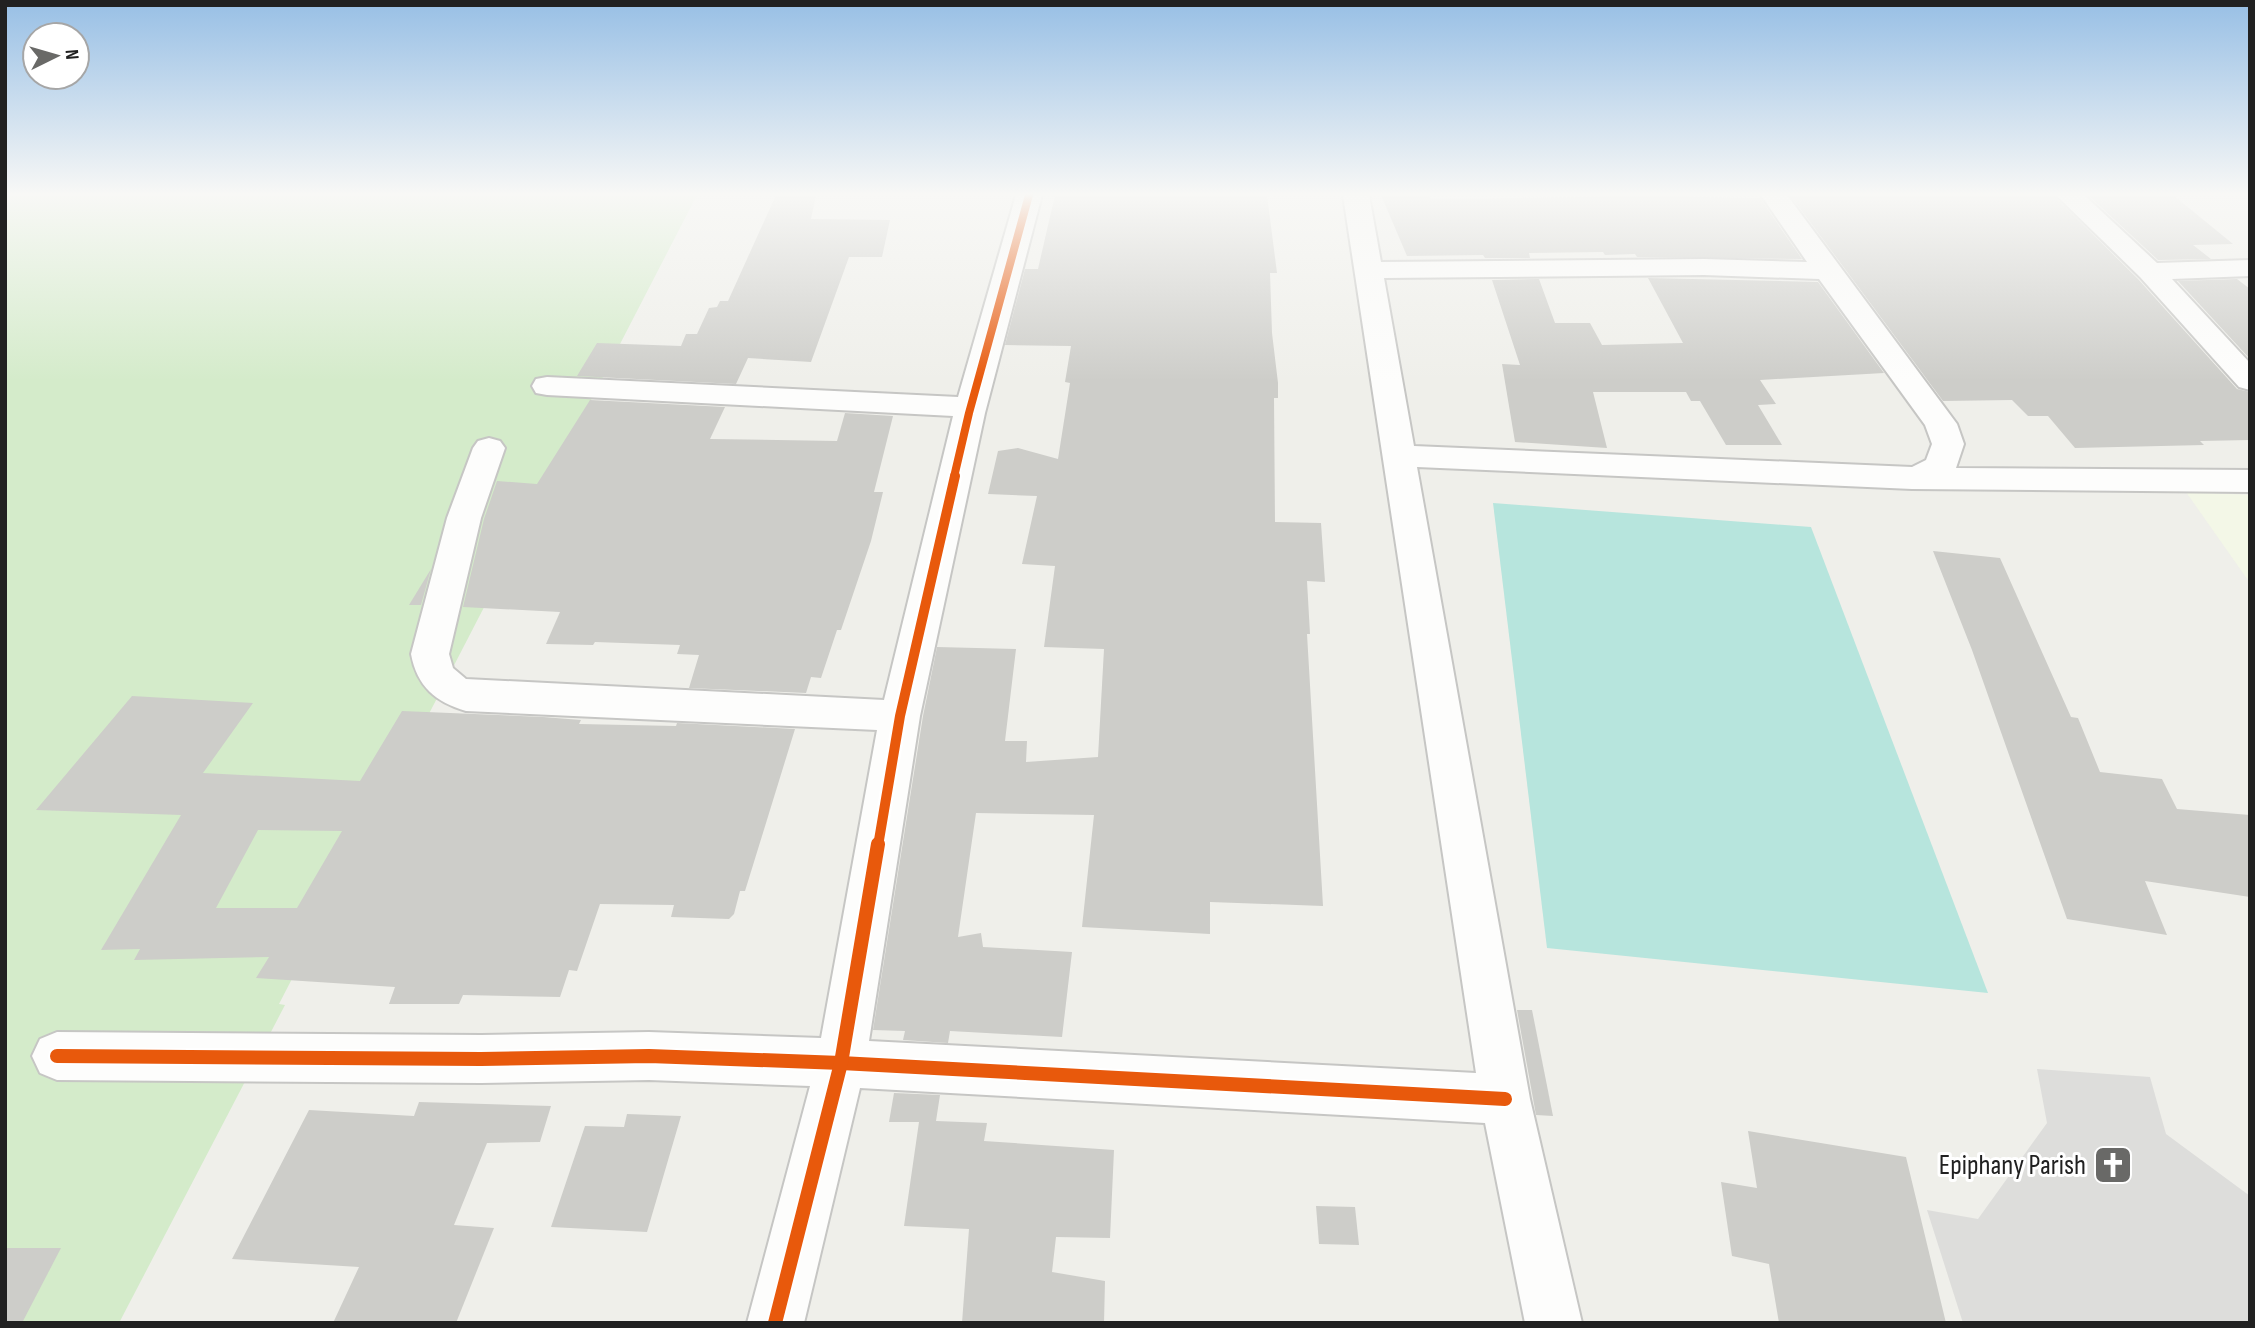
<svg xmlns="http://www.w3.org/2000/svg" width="2255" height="1328" viewBox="0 0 2255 1328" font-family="'Sofia Sans Condensed',sans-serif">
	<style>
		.education { fill: #f3f7e7 }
		.religious { fill: #dddddb }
		.grass { fill: #d4ebca }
		.pitch { fill: #b7e5dd }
		.building { fill: #cdcdc9; fill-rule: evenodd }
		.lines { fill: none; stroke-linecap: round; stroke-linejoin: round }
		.minor-casing { stroke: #c6c6c4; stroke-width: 4 }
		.minor { fill: #fdfdfc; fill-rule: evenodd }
		.cycleway-far2-casing { stroke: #fff; stroke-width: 11 }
		.cycleway-far1-casing { stroke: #fff; stroke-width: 15 }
		.cycleway-casing { stroke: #fff; stroke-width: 18 }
		.cycleway-far2 { stroke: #e8590c; stroke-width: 8 }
		.cycleway-far1 { stroke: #e8590c; stroke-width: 10 }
		.cycleway { stroke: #e8590c; stroke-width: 14 }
		.labels { text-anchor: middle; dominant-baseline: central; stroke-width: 6; stroke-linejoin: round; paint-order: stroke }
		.near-poi-label { font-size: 28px; fill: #212121; stroke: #fff; text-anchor: end }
	</style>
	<rect width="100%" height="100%" fill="#efefea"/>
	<!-- education -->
	<path class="education" d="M 2186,492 L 2250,495 L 2250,583 Z"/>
	<!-- religious -->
	<path class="religious" d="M 2037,1069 L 2150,1077 L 2166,1134 L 2250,1196 L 2250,1323 L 1963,1323 L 1927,1210 L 1978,1219 L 2047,1123 Z"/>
	<!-- grass -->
	<path class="grass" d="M 5,195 L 697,195 L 279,1004 L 285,1005 L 119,1323 L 5,1323 Z"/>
	<!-- pitch -->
	<path class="pitch" d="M 1493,503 L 1811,527 L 1988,993 L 1547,948 Z"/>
	<!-- building -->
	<g class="building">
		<path d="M 776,195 L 816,195 L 811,219 L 890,220 L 882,257 L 849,257 L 811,362 L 748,358 L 736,384 L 577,376 L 597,343 L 681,346 L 686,334 L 697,334 L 709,308 L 717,307 L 720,301 L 728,301 Z"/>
		<path d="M 1055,195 L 1267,195 L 1277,273 L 1270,273 L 1272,333 L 1278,383 L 1278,398 L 1274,398 L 1275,522 L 1321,523 L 1325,582 L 1307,581 L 1310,634 L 1307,634 L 1323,906 L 1210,902 L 1210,934 L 1082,927 L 1094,815 L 976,813 L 958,937 L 981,933 L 983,947 L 1072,952 L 1062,1037 L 950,1031 L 948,1043 L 903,1040 L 905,1031 L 873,1030 L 923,716 L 937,647 L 1016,649 L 1005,741 L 1027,741 L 1026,762 L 1098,757 L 1104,649 L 1044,647 L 1055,566 L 1022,564 L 1037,496 L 988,494 L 998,451 L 1018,448 L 1058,459 L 1070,383 L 1065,382 L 1071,346 L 1005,345 L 1025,269 L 1038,269 Z"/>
		<path d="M 1381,195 L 1429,195 L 1431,199 L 1648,196 L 1760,198 L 1802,259 L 1637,257 L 1635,254 L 1605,255 L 1603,252 L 1529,253 L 1530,258 L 1485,258 L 1483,255 L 1407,256 Z"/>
		<path d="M 1790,195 L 2053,195 L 2138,279 L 2237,389 L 2250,392 L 2250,440 L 2200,441 L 2204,445 L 2075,448 L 2048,416 L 2028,416 L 2012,400 L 1943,401 Z"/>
		<path d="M 2088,195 L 2173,195 L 2233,244 L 2193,245 L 2211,259 L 2158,260 Z"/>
		<path d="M 1648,278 L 1818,282 L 1884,373 L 1760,380 L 1776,404 L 1758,405 L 1782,445 L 1726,445 L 1700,401 L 1691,401 L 1686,392 L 1593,392 L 1607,448 L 1515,442 L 1502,364 L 1520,365 L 1492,280 L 1539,279 L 1555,323 L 1590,323 L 1602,345 L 1683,343 Z"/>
		<path d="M 2237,279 L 2250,289 L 2250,359 L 2178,281 Z"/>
		<path d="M 590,400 L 725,407 L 710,439 L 837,441 L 845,413 L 893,416 L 874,492 L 883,492 L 871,541 L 841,630 L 837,630 L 821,678 L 811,677 L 806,693 L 689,688 L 699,655 L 677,654 L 680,645 L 595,642 L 593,645 L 546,644 L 560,612 L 463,607 L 484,519 L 497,481 L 537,484 Z"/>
		<path d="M 1933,551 L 2000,558 L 2071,717 L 2078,718 L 2100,772 L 2162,779 L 2177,809 L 2250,815 L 2250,897 L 2145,881 L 2167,935 L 2067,919 L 1972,650 Z"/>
		<path d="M 431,569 L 421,605 L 409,605 Z"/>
		<path d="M 132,696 L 253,703 L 203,773 L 360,781 L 402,711 L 543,717 L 581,720 L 579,724 L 676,726 L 677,723 L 795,729 L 745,891 L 740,891 L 734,914 L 729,919 L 671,917 L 674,905 L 600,904 L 577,971 L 569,970 L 560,997 L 463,995 L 459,1004 L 389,1004 L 395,987 L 256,978 L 269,957 L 134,960 L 140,949 L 101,950 L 181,815 L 36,810 ZM 258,830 L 342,831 L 297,908 L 216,908 Z"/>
		<path d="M 1517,1010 L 1532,1010 L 1553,1116 L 1536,1115 Z"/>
		<path d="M 894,1093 L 940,1095 L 936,1121 L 987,1123 L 984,1141 L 1114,1150 L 1110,1238 L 1056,1237 L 1052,1272 L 1105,1281 L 1104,1323 L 962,1323 L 969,1229 L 904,1226 L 919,1122 L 889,1122 Z"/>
		<path d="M 419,1102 L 551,1106 L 540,1142 L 487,1143 L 454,1225 L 494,1228 L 456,1323 L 333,1323 L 359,1267 L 232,1259 L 309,1110 L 414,1116 Z"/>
		<path d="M 627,1114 L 681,1116 L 647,1232 L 551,1227 L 585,1126 L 624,1127 Z"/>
		<path d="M 1748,1131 L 1906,1157 L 1946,1323 L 1779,1323 L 1769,1264 L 1732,1256 L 1721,1182 L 1757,1188 Z"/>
		<path d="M 1316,1206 L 1355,1207 L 1359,1245 L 1319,1244 Z"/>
		<path d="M 5,1248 L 61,1248 L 22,1323 L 5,1323 Z"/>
	</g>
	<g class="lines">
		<defs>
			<g id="minor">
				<path d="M 1016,195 L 1042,195 L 985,413 L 920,716 L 869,1041 L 1476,1073 L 1343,195 L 1369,195 L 1381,262 L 1704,259 L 1807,262 L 1761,195 L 1787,195 L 1957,424 L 1964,444 L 1956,468 L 2250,470 L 2250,492 L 1912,489 L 1417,467 L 1530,1099 L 1582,1323 L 1525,1323 L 1485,1123 L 860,1088 L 804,1323 L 747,1323 L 810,1086 L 649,1080 L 481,1083 L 57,1080 L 40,1073 L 32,1056 L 40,1039 L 57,1032 L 481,1035 L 649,1032 L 821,1038 L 877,730 L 466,711 C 436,702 417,687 411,654 L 447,518 L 473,448 L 478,441 L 489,438 L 500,441 L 505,448 L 481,518 L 449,654 L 453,668 L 466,679 L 884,700 L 953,416 L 547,395 L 536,393 L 532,386 L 536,379 L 547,377 L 958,397 ZM 1704,275 L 1819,279 L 1925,425 L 1932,444 L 1926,460 L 1912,467 L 1414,446 L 1384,278 Z"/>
				<path d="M 2056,195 L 2084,195 L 2157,263 L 2250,260 L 2250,276 L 2172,279 L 2250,363 L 2250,390 L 2239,387 L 2140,277 Z"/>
			</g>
		</defs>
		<!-- minor casing -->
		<use href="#minor" class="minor-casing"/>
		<!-- minor -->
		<use href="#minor" class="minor"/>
		<defs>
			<path id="cycleway-far2" d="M 954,477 L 969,413 L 1029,195"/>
			<path id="cycleway-far1" d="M 878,846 L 900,716 L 955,476"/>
			<g id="cycleway">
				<path d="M 57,1056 L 481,1059 L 649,1056 L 841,1063 L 1505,1099"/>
				<path d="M 775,1323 L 841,1063 L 878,844"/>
			</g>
		</defs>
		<!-- cycleway-far2 casing -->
		<use href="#cycleway-far2" class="cycleway-far2-casing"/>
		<!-- cycleway-far1 casing -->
		<use href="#cycleway-far1" class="cycleway-far1-casing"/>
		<!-- cycleway casing -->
		<use href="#cycleway" class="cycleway-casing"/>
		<!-- cycleway-far2 -->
		<use href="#cycleway-far2" class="cycleway-far2"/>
		<!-- cycleway-far1 -->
		<use href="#cycleway-far1" class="cycleway-far1"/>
		<!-- cycleway -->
		<use href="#cycleway" class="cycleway"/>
	</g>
	<!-- sky -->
	<linearGradient id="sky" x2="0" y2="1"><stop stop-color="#97bfe5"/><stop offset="0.51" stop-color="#f8f8f6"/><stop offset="1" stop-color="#f8f8f6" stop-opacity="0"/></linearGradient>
	<rect width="2255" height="381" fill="url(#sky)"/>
	<!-- icons -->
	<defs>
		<symbol id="church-square" viewBox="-11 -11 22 22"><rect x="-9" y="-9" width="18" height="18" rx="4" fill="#696967" stroke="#fff"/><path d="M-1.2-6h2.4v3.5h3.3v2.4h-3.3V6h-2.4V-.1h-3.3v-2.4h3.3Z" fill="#fff"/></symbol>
	</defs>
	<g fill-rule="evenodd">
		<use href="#church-square" x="2091" y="1143" width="44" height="44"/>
	</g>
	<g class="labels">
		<!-- near-poi labels -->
		<g class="near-poi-label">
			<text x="2086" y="1165">Epiphany Parish</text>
		</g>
	</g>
	<!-- border -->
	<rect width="2255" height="1328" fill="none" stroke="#212121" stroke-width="14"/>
	<!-- north arrow -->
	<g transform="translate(56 56) rotate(85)"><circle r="33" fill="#ffffff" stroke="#a6a6a6" stroke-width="2"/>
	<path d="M0-5L12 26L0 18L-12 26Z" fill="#696967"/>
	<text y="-10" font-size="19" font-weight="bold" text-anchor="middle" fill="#212121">N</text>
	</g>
</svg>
